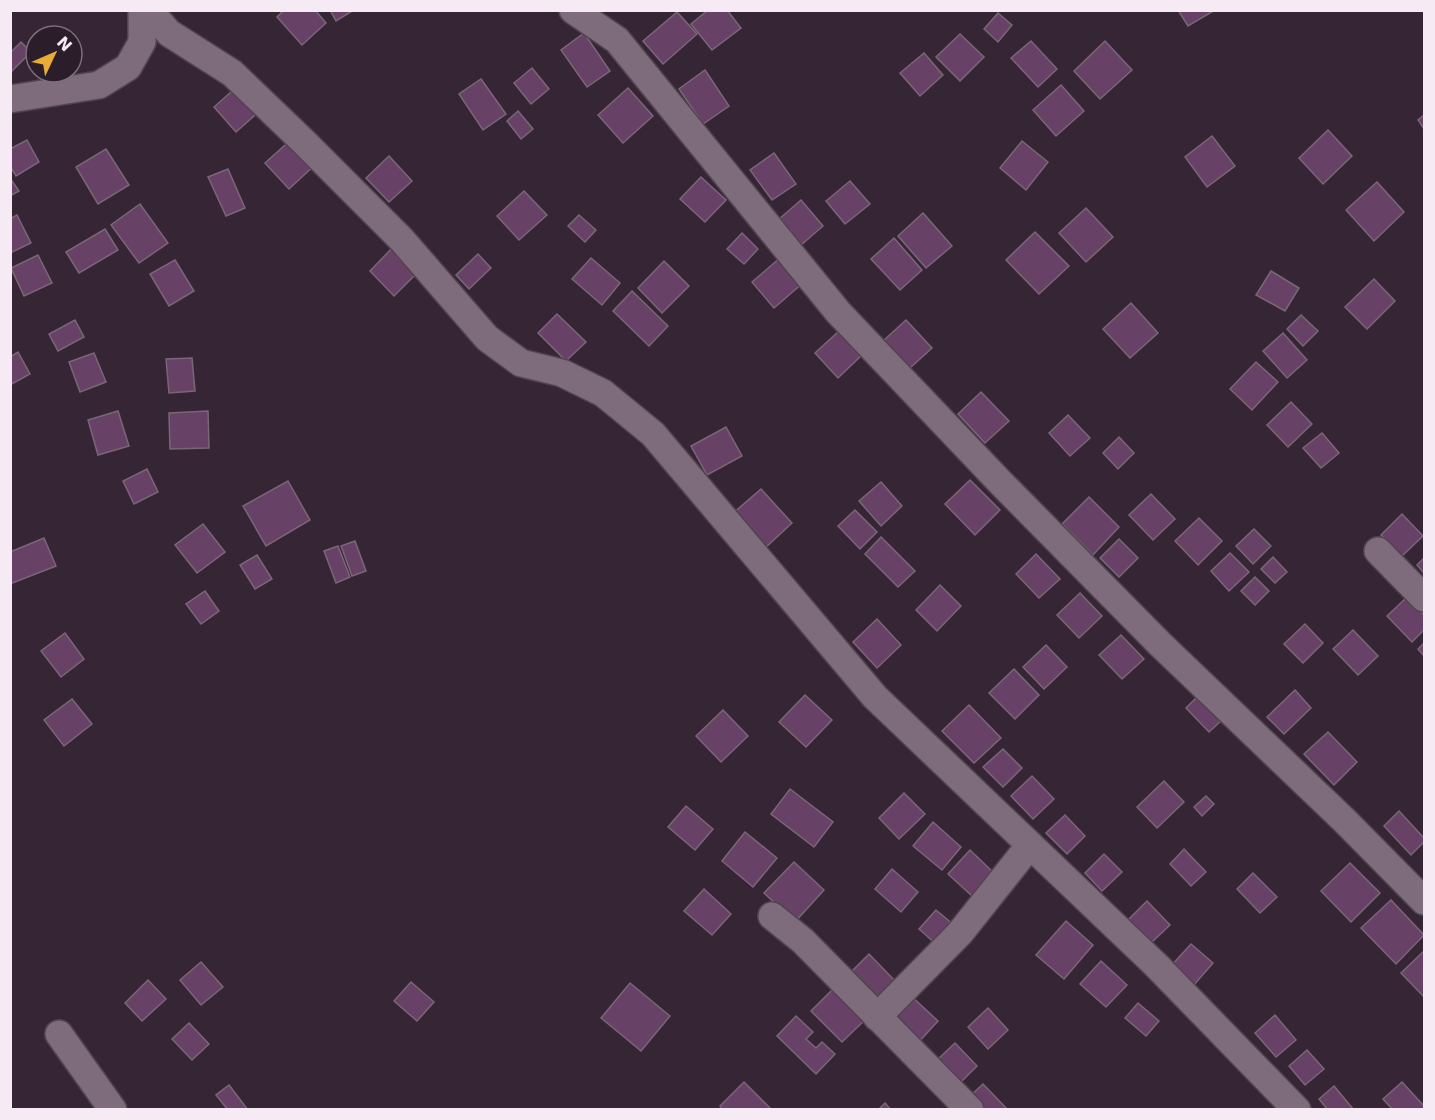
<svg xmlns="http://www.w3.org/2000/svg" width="1435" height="1120" viewBox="0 0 1435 1120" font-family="'DejaVu Sans',sans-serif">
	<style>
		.building { fill: #684166; stroke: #796777; stroke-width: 1.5 }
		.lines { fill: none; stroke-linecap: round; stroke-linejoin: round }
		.street-casing { stroke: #514450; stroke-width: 30 }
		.street { stroke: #7e6b7c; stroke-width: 27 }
	</style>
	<rect width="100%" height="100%" fill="#362635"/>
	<!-- building -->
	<g class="building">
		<path d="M 284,10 L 315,10 L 326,23 L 302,45 L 277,17 Z"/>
		<path d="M 330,10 L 354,10 L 336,21 Z"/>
		<path d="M 708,10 L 727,10 L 741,28 L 712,50 L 691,24 Z"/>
		<path d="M 1178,10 L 1215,10 L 1188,26 Z"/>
		<path d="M 677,12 L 697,34 L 663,64 L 643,41 Z"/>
		<path d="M 998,13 L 1012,25 L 998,42 L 984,29 Z"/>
		<path d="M 584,33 L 610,71 L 587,87 L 561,50 Z"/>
		<path d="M 960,34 L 984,57 L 960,81 L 936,57 Z"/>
		<path d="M 1031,41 L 1057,69 L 1038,87 L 1011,58 Z"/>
		<path d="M 1105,41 L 1132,70 L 1100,99 L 1074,71 Z"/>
		<path d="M 21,42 L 31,52 L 10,73 L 10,53 Z"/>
		<path d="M 924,53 L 943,75 L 920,96 L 900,73 Z"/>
		<path d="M 532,68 L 549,89 L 531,104 L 514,83 Z"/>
		<path d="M 705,70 L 729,106 L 703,124 L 679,89 Z"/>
		<path d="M 481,79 L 506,114 L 483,130 L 459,94 Z"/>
		<path d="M 240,84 L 262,109 L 236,132 L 214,107 Z"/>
		<path d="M 1061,85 L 1084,111 L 1056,136 L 1033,110 Z"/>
		<path d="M 628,88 L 653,116 L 623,143 L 598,115 Z"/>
		<path d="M 518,111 L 533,129 L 521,139 L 507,121 Z"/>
		<path d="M 1424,115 L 1424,129 L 1418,120 Z"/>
		<path d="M 1328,130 L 1352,156 L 1323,184 L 1299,158 Z"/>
		<path d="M 1212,136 L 1235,166 L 1207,187 L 1185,157 Z"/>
		<path d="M 294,137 L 317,163 L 289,189 L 265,163 Z"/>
		<path d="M 27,140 L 39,162 L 16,176 L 10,166 L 10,149 Z"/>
		<path d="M 1022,141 L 1048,162 L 1026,190 L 1000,168 Z"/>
		<path d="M 106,149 L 129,185 L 98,204 L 76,167 Z"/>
		<path d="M 774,153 L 796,184 L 772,200 L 750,170 Z"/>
		<path d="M 389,156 L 412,181 L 389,202 L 366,178 Z"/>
		<path d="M 228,169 L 245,208 L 226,216 L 208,177 Z"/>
		<path d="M 701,177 L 726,200 L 705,222 L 680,199 Z"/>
		<path d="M 10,178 L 19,191 L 10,196 Z"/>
		<path d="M 850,181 L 870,204 L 845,224 L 826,201 Z"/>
		<path d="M 1377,182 L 1404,212 L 1374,241 L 1346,210 Z"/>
		<path d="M 524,191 L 547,215 L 519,240 L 497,216 Z"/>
		<path d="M 801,200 L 823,226 L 800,246 L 778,220 Z"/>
		<path d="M 140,204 L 168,243 L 139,263 L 111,225 Z"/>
		<path d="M 1086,208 L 1113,237 L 1086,262 L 1059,233 Z"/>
		<path d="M 923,213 L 952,246 L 926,268 L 898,236 Z"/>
		<path d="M 17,215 L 31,243 L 10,253 L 10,219 Z"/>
		<path d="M 579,215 L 596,230 L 585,242 L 568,226 Z"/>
		<path d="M 105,229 L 118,250 L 79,273 L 66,252 Z"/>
		<path d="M 1035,232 L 1069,266 L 1039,294 L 1006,260 Z"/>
		<path d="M 742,233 L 758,249 L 744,264 L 727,249 Z"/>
		<path d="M 894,238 L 922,270 L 900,290 L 871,259 Z"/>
		<path d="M 395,245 L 420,270 L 394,296 L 370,271 Z"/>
		<path d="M 478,254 L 491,268 L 469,289 L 456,275 Z"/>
		<path d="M 38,255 L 52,283 L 24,296 L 11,268 Z"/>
		<path d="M 781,257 L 803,283 L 774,308 L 752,282 Z"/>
		<path d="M 591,258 L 620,283 L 602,305 L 572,279 Z"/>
		<path d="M 175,260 L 194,291 L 169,306 L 150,274 Z"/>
		<path d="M 664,261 L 689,286 L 662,313 L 638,288 Z"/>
		<path d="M 1271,271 L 1299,288 L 1285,311 L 1256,295 Z"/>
		<path d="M 1374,279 L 1395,301 L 1367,329 L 1345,307 Z"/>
		<path d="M 632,291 L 668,326 L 649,346 L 613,311 Z"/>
		<path d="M 1131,303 L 1158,333 L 1130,358 L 1103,329 Z"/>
		<path d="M 557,314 L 586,342 L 566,361 L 538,333 Z"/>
		<path d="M 1301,315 L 1318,331 L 1303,346 L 1287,329 Z"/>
		<path d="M 75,320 L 84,337 L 58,351 L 49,334 Z"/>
		<path d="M 906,320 L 932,348 L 909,369 L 883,341 Z"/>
		<path d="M 839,331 L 862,355 L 838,378 L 815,353 Z"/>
		<path d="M 1283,333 L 1307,360 L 1287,378 L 1263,351 Z"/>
		<path d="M 18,352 L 30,374 L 10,385 L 10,357 Z"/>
		<path d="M 94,353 L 106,382 L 80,392 L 69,362 Z"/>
		<path d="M 192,358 L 195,391 L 169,393 L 166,359 Z"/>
		<path d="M 1256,362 L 1278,382 L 1252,410 L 1230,389 Z"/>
		<path d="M 981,392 L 1009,421 L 985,443 L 958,414 Z"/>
		<path d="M 1291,402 L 1312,424 L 1288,447 L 1267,425 Z"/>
		<path d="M 118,411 L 129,446 L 98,455 L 88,420 Z"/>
		<path d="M 208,411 L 209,448 L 170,449 L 169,413 Z"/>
		<path d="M 1068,415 L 1090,438 L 1070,456 L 1049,433 Z"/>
		<path d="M 726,427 L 742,456 L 707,475 L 691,446 Z"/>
		<path d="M 1322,433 L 1339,453 L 1321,468 L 1303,448 Z"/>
		<path d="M 1119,437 L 1134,453 L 1118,469 L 1103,453 Z"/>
		<path d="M 147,469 L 158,492 L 134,504 L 123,481 Z"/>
		<path d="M 970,480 L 1000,510 L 975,535 L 945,504 Z"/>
		<path d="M 288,481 L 310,520 L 266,546 L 243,506 Z"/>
		<path d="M 881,482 L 902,506 L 881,526 L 859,501 Z"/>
		<path d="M 761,489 L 792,523 L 763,550 L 731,515 Z"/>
		<path d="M 1151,494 L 1175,519 L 1153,540 L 1129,515 Z"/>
		<path d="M 1089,497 L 1119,527 L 1093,555 L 1062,524 Z"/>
		<path d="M 855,510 L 877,532 L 860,549 L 838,526 Z"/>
		<path d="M 1402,514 L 1423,536 L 1402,556 L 1381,535 Z"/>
		<path d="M 1199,518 L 1222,541 L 1198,565 L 1175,541 Z"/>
		<path d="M 203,524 L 225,552 L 197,573 L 175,545 Z"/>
		<path d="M 1254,529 L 1271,546 L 1253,564 L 1236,546 Z"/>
		<path d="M 881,537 L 915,571 L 898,587 L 865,554 Z"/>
		<path d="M 44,538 L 56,566 L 10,584 L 10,552 Z"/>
		<path d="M 1119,539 L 1138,558 L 1119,577 L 1100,558 Z"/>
		<path d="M 355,541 L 366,571 L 352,576 L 341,546 Z"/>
		<path d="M 338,546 L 350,577 L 336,583 L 324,551 Z"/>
		<path d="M 1230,553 L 1249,572 L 1229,591 L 1211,571 Z"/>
		<path d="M 1036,554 L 1060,579 L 1039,598 L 1016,574 Z"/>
		<path d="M 257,555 L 272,579 L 255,589 L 240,565 Z"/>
		<path d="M 1273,557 L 1287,572 L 1275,583 L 1261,569 Z"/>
		<path d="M 1424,558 L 1424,573 L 1417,565 Z"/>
		<path d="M 1255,577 L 1269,591 L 1255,605 L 1241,591 Z"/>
		<path d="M 940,585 L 961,606 L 937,631 L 916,610 Z"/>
		<path d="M 205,591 L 219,611 L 201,624 L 186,604 Z"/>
		<path d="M 1080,593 L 1102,616 L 1079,638 L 1057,615 Z"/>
		<path d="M 1407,597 L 1424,615 L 1424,630 L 1412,642 L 1387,616 Z"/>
		<path d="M 877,619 L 901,645 L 877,668 L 853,642 Z"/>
		<path d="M 1305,624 L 1323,643 L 1303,663 L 1284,644 Z"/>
		<path d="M 1353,630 L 1378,656 L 1358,675 L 1333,649 Z"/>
		<path d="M 65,633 L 84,659 L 61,677 L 41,651 Z"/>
		<path d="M 1121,635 L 1144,659 L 1122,679 L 1099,655 Z"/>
		<path d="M 1424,643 L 1424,656 L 1418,649 Z"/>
		<path d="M 1046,645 L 1067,667 L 1044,689 L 1023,667 Z"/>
		<path d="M 1014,669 L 1039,695 L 1015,719 L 989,693 Z"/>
		<path d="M 1295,690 L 1311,708 L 1284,734 L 1267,717 Z"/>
		<path d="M 805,695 L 832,720 L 806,747 L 779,722 Z"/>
		<path d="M 1198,696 L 1222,720 L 1209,732 L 1186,708 Z"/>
		<path d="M 72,699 L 92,724 L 64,746 L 44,720 Z"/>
		<path d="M 969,705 L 1001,738 L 974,763 L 942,731 Z"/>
		<path d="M 723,710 L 748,736 L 721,762 L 696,736 Z"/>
		<path d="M 1328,732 L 1357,762 L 1334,785 L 1304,754 Z"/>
		<path d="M 1003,749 L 1022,768 L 1003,787 L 983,767 Z"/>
		<path d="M 1032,776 L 1054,799 L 1033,819 L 1011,796 Z"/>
		<path d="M 1164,781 L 1184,802 L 1157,828 L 1137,807 Z"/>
		<path d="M 790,789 L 833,822 L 814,847 L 771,814 Z"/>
		<path d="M 904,793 L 925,814 L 899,839 L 879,818 Z"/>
		<path d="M 1206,796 L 1214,804 L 1202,816 L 1194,807 Z"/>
		<path d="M 686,806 L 713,829 L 695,850 L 668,827 Z"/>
		<path d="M 1399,811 L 1424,838 L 1424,842 L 1411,855 L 1384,826 Z"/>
		<path d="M 1065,815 L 1085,836 L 1067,854 L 1046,833 Z"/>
		<path d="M 933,822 L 961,847 L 942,870 L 913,846 Z"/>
		<path d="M 745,832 L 777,858 L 753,887 L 722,861 Z"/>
		<path d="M 1184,849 L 1206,872 L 1191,886 L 1170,864 Z"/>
		<path d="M 970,850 L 994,873 L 972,896 L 948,874 Z"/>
		<path d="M 1104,854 L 1122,872 L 1102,891 L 1085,873 Z"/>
		<path d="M 794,862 L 824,890 L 795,922 L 764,893 Z"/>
		<path d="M 1350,863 L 1380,893 L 1351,922 L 1321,891 Z"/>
		<path d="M 892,869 L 918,892 L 901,912 L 875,889 Z"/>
		<path d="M 1253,873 L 1277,897 L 1260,913 L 1237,889 Z"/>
		<path d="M 704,889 L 731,914 L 712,935 L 684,911 Z"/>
		<path d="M 1391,900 L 1424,935 L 1396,964 L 1361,928 Z"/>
		<path d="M 1147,901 L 1170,925 L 1151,943 L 1128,920 Z"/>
		<path d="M 936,910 L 954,925 L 937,945 L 919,929 Z"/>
		<path d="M 1066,921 L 1093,945 L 1064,979 L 1036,955 Z"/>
		<path d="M 1191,944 L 1213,963 L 1193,986 L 1171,966 Z"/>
		<path d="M 1424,951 L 1424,997 L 1401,973 Z"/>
		<path d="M 869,954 L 897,983 L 874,1006 L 846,977 Z"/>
		<path d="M 1101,961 L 1127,985 L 1106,1007 L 1080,984 Z"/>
		<path d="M 201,962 L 223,987 L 201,1005 L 180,980 Z"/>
		<path d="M 148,980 L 166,999 L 142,1021 L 125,1003 Z"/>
		<path d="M 411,982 L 434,1002 L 417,1021 L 394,1001 Z"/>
		<path d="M 630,983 L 670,1016 L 641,1051 L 601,1018 Z"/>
		<path d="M 838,984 L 869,1016 L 842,1042 L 811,1011 Z"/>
		<path d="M 909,994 L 938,1021 L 916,1045 L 887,1018 Z"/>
		<path d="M 1138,1003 L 1159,1021 L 1146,1036 L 1125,1018 Z"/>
		<path d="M 988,1008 L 1008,1030 L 988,1049 L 968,1027 Z"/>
		<path d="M 1275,1015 L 1296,1040 L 1276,1057 L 1255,1033 Z"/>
		<path d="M 796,1016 L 813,1032 L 806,1039 L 816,1048 L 822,1042 L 835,1054 L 816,1074 L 777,1036 Z"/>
		<path d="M 189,1023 L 209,1044 L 192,1060 L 172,1039 Z"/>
		<path d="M 955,1043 L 977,1066 L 958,1085 L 936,1061 Z"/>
		<path d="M 1307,1050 L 1324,1069 L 1305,1085 L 1289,1066 Z"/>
		<path d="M 744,1082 L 772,1110 L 723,1110 L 720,1106 Z"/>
		<path d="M 1402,1082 L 1424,1106 L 1424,1110 L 1393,1110 L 1383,1099 Z"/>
		<path d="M 983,1084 L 1008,1110 L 978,1110 L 967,1099 Z"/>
		<path d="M 229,1085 L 248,1110 L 228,1110 L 216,1095 Z"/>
		<path d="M 1334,1086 L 1354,1110 L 1328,1110 L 1319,1099 Z"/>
		<path d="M 885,1103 L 891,1110 L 878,1110 Z"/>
	</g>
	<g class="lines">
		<defs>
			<g id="street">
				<path d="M 149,10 L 169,33 L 232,73 L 304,142 L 402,240 L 487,338 L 521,363 L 562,373 L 603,393 L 653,434 L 875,697 L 1156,965 L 1297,1110"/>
				<path d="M 573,10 L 617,40 L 838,312 L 1000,482 L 1160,644 L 1345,821 L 1424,901"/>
				<path d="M 10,99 L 99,85 L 128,67 L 142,42 L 142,10"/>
				<path d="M 1378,551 L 1424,598"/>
				<path d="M 772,916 L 803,941 L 970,1110"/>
				<path d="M 877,1017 L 960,933 L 1030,845"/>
				<path d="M 59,1034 L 113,1110"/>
			</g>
		</defs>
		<!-- street casing -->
		<use href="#street" class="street-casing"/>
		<!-- street -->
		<use href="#street" class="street"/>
	</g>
	<!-- border -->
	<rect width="1435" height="1120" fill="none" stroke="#f6ebf5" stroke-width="24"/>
	<!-- north arrow -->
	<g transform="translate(54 54) rotate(46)"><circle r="28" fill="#2c1d2b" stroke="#7d6f7c" stroke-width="1.5"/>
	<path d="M0-4.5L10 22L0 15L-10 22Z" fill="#e7ac37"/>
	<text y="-9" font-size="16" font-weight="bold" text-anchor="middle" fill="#f6ebf5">N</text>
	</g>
</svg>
